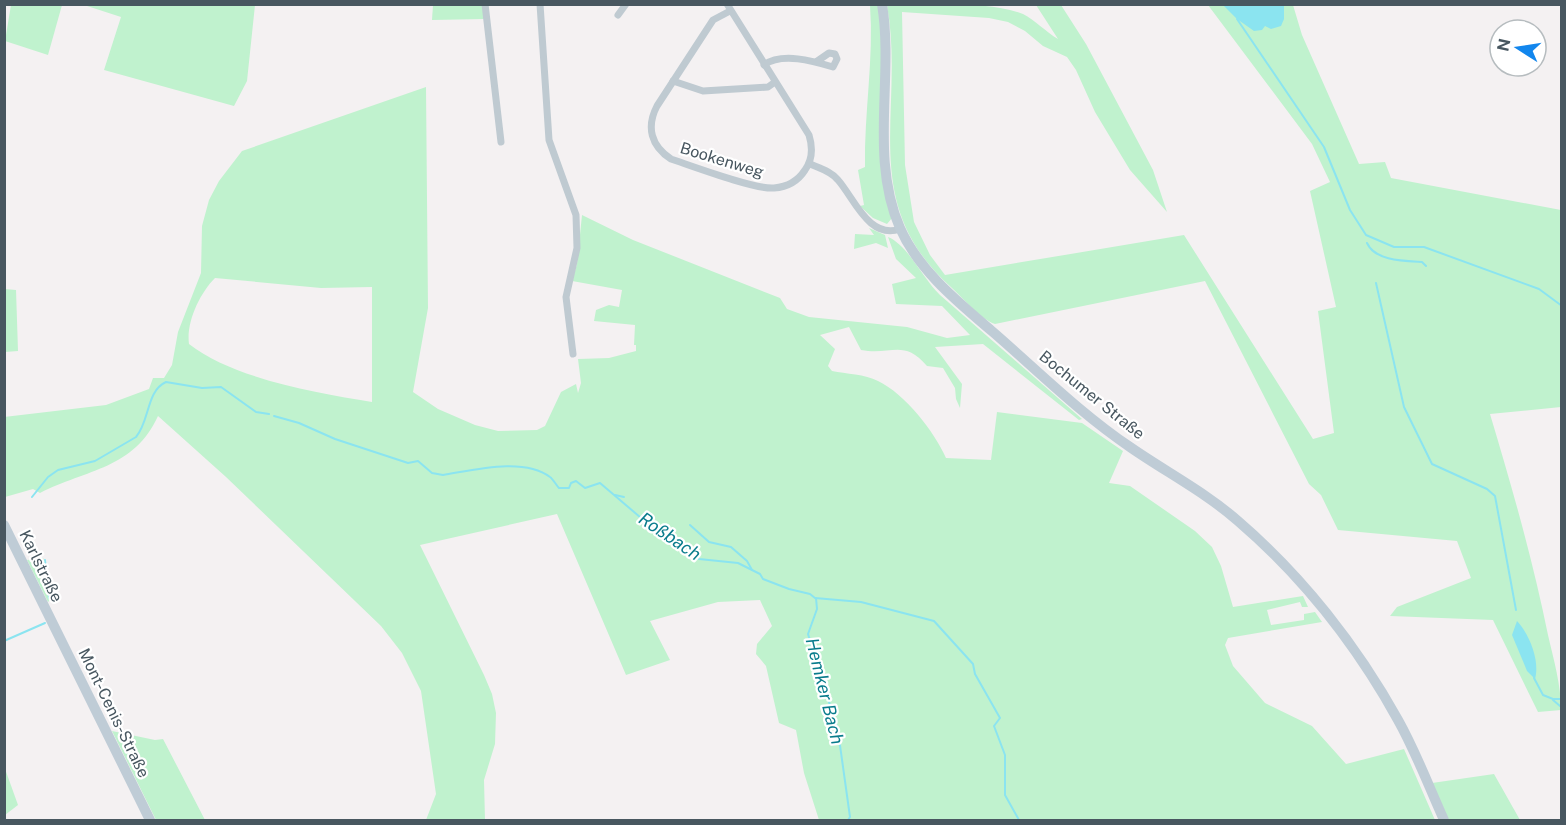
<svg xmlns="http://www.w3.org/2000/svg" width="1566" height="825" viewBox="0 0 1566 825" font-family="'Public Sans',sans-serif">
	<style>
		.green { fill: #c0f2ce; fill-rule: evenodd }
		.water { fill: #8be4f0 }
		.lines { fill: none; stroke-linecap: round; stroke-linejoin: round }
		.stream { stroke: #8be4f0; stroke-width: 2 }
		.minor { stroke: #bfcad1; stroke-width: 7 }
		.secondary { stroke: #bfccd6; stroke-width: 10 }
		.labels { text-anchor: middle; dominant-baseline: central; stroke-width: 4.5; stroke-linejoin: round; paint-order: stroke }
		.street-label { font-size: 16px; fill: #485760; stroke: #fff }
		.water-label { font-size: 18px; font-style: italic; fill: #097c8c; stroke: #fff }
	</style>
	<rect width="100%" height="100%" fill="#f4f1f2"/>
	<!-- green -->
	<g class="green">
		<path d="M 11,5 L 62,5 L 48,55 L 5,41 Z"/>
		<path d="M 84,5 L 255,5 L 247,81 L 234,106 L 104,70 L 121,17 Z"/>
		<path d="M 433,5 L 482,5 L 484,19 L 432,20 Z"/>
		<path d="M 870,5 L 878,5 L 880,19 L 892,218 L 887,224 L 873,218 L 860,206 L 864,205 L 858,170 L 865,167 C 864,113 874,59 870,5 Z"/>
		<path d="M 887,5 C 926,5 987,0 1023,14 C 1035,20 1046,32 1058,39 L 1036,5 L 1061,5 L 1086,44 L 1153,170 L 1167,212 L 1130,170 L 1095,112 L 1076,70 L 1067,57 L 1043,46 L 1025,31 L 1008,22 L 989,18 L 902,12 L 905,165 L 914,222 L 930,255 L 945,275 L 1184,235 L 1313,439 L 1334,433 L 1318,311 L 1336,307 L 1310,191 L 1330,182 L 1312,144 L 1208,5 L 1293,5 L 1302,35 L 1359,164 L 1385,162 L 1391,178 L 1561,210 L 1561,407 L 1490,414 C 1512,487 1533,561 1548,635 C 1554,661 1561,685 1561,710 L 1538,712 L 1493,620 L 1390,616 L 1397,607 L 1471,578 L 1457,541 L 1338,530 L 1321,495 L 1309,484 L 1205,281 L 995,324 C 980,319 965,300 953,289 C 855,203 906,111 887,5 Z"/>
		<path d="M 426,87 L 428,308 L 413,392 L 438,409 L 475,425 L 498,431 L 537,430 L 545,426 L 561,392 L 576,384 L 578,393 L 581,383 L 578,359 L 609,358 L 636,351 L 636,345 L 634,345 L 635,325 L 594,321 L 596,310 L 609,305 L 619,307 L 622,290 L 572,281 L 577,264 L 582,215 L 633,240 L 780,298 L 787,309 L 809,317 L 907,327 L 947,338 L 970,335 L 942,306 L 896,304 L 892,284 L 916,278 L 896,259 L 888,237 C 908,245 923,279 940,295 L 1082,419 L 1079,420 L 983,344 L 935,347 L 962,384 L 960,408 L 956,399 L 955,388 L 943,368 L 927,366 C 903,338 891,356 861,350 L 849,327 L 820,335 L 835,349 L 828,366 L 832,371 C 846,374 865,374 878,381 C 905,394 934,431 946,458 L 991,460 L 997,412 L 1082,423 L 1123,451 L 1109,483 L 1130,486 L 1195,531 L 1212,547 L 1221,566 L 1233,607 L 1303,596 L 1308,607 L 1302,607 L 1300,602 L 1267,610 L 1271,625 L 1304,620 L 1304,614 L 1315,612 L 1322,622 L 1228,638 L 1225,645 L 1233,666 L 1265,703 L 1312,726 L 1346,764 L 1404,749 L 1435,820 L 819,820 L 804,773 L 796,730 L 779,723 L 766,666 L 756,654 L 757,644 L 772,626 L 760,600 L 718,602 L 650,621 L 670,660 L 626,675 L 557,514 L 420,545 L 484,675 L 492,694 L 496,713 L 495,744 L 484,780 L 485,820 L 426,820 L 436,794 L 421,691 L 402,653 L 381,626 L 226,477 L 158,416 C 134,469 87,469 40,493 L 33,489 L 5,497 L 4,417 L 106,405 L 149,389 L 153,378 L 164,378 L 172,365 L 178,332 L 201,273 L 202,226 L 209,200 L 219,181 L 242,151 ZM 215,278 L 321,288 L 372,287 L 372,402 C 317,393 234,379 189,344 C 186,322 200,293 215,278 Z"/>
		<path d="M 869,228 L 885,235 L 888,248 L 876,243 L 854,249 L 855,234 L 874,235 Z"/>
		<path d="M 5,289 L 16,290 L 18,351 L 5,352 Z"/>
		<path d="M 43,558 L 46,564 L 50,600 L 48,602 L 27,560 Z"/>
		<path d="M 112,731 L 155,740 L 163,739 L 205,820 L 156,820 Z"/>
		<path d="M 4,766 L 18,805 L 5,815 L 4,815 Z"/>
		<path d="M 1494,774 L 1520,820 L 1449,820 L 1432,783 Z"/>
	</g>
	<!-- water -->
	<g class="water">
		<path d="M 1223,5 L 1284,5 L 1284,19 L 1281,26 L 1271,29 L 1265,26 L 1262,30 L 1254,31 L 1237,19 Z"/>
		<path d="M 1517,621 C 1530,635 1540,661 1535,679 L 1527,671 L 1512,635 Z"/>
	</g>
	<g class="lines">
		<!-- stream -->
		<g class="stream">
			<path d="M 1237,19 L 1324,147 L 1350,210 L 1366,235 L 1394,247 L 1424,247 L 1539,289 L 1562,306"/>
			<path d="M 1367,243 C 1375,261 1404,261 1422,262 L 1426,266"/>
			<path d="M 1376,283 L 1404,407 L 1432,464 L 1487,489 L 1495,496 L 1516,610"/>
			<path d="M 274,416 L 299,423 L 335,439 L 408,463 L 418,461 L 432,473 L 443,475 C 474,470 524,457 550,477 C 553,479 556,485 559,488 L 569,488 L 571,483 L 576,481 L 585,488 L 600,483 L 654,529 L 687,548 L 699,559 L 738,563 L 760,574 L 763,579 L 789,589 L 810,594 L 815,598 L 861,602 L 934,621 L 973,664 L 975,674 L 1000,718 L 994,726 L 1005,755 L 1005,795 L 1019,820"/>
			<path d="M 615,495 L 624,497"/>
			<path d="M 32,497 L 48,477 L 58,470 L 95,461 L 136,437 C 150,421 146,391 166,382 L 202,388 L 221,387 L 256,412 L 269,414"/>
			<path d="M 690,525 L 709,542 L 731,547 L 747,561 L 752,570"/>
			<path d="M 45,560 L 49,598"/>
			<path d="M 816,598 L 817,609 L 808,634 L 838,731 L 850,817 L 848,820"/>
			<path d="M 4,641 L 45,623"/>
			<path d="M 1534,678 L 1543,695 L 1553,699 L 1562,699"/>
			<path d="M 1553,700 L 1560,706"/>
		</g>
		<!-- minor -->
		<g class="minor">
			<path d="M 485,4 L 501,142"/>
			<path d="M 540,4 L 549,140 L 576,215 L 577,248 L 566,297 L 573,354"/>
			<path d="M 727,4 L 809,135 C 813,148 813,159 805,170 C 798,181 787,187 774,188 C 756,190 692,166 671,159 C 651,146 646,127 657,106 L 713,20 L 730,11"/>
			<path d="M 618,15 L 626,4"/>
			<path d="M 764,65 C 782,52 813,61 833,67 L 837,59 L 835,54 L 829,53 L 816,62"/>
			<path d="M 673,81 L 703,91 L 768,87 L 775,82"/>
			<path d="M 810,164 C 819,168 831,171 838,180 C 854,198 869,240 900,229"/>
		</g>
		<!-- secondary -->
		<g class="secondary">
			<path d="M 882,4 C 894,78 869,157 900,228 C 919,271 958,302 993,332 C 1038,371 1081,414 1130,447 C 1166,472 1205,492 1238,521 C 1302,576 1357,646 1398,720 C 1416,752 1429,787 1444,820"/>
			<path d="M 4,525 L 150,820"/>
		</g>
	</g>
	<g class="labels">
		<!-- street labels -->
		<g class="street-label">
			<text transform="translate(722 160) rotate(17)">Bookenweg</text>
			<text transform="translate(1092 395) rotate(39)">Bochumer Straße</text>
			<text transform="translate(41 566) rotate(64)">Karlstraße</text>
			<text transform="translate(114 713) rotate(64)">Mont-Cenis-Straße</text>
		</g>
		<!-- water labels -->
		<g class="water-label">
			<text transform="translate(670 536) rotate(34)">Roßbach</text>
			<text transform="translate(825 691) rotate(76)">Hemker Bach</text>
		</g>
	</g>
	<!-- border -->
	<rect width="1566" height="825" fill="none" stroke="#485760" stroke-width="12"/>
	<!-- north arrow -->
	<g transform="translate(1518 48) rotate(282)"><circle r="28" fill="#ffffff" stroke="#b6bcbf" stroke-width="1.5"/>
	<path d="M0-4.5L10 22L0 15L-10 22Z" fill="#1286ed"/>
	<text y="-9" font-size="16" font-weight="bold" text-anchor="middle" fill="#485760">N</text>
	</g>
</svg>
